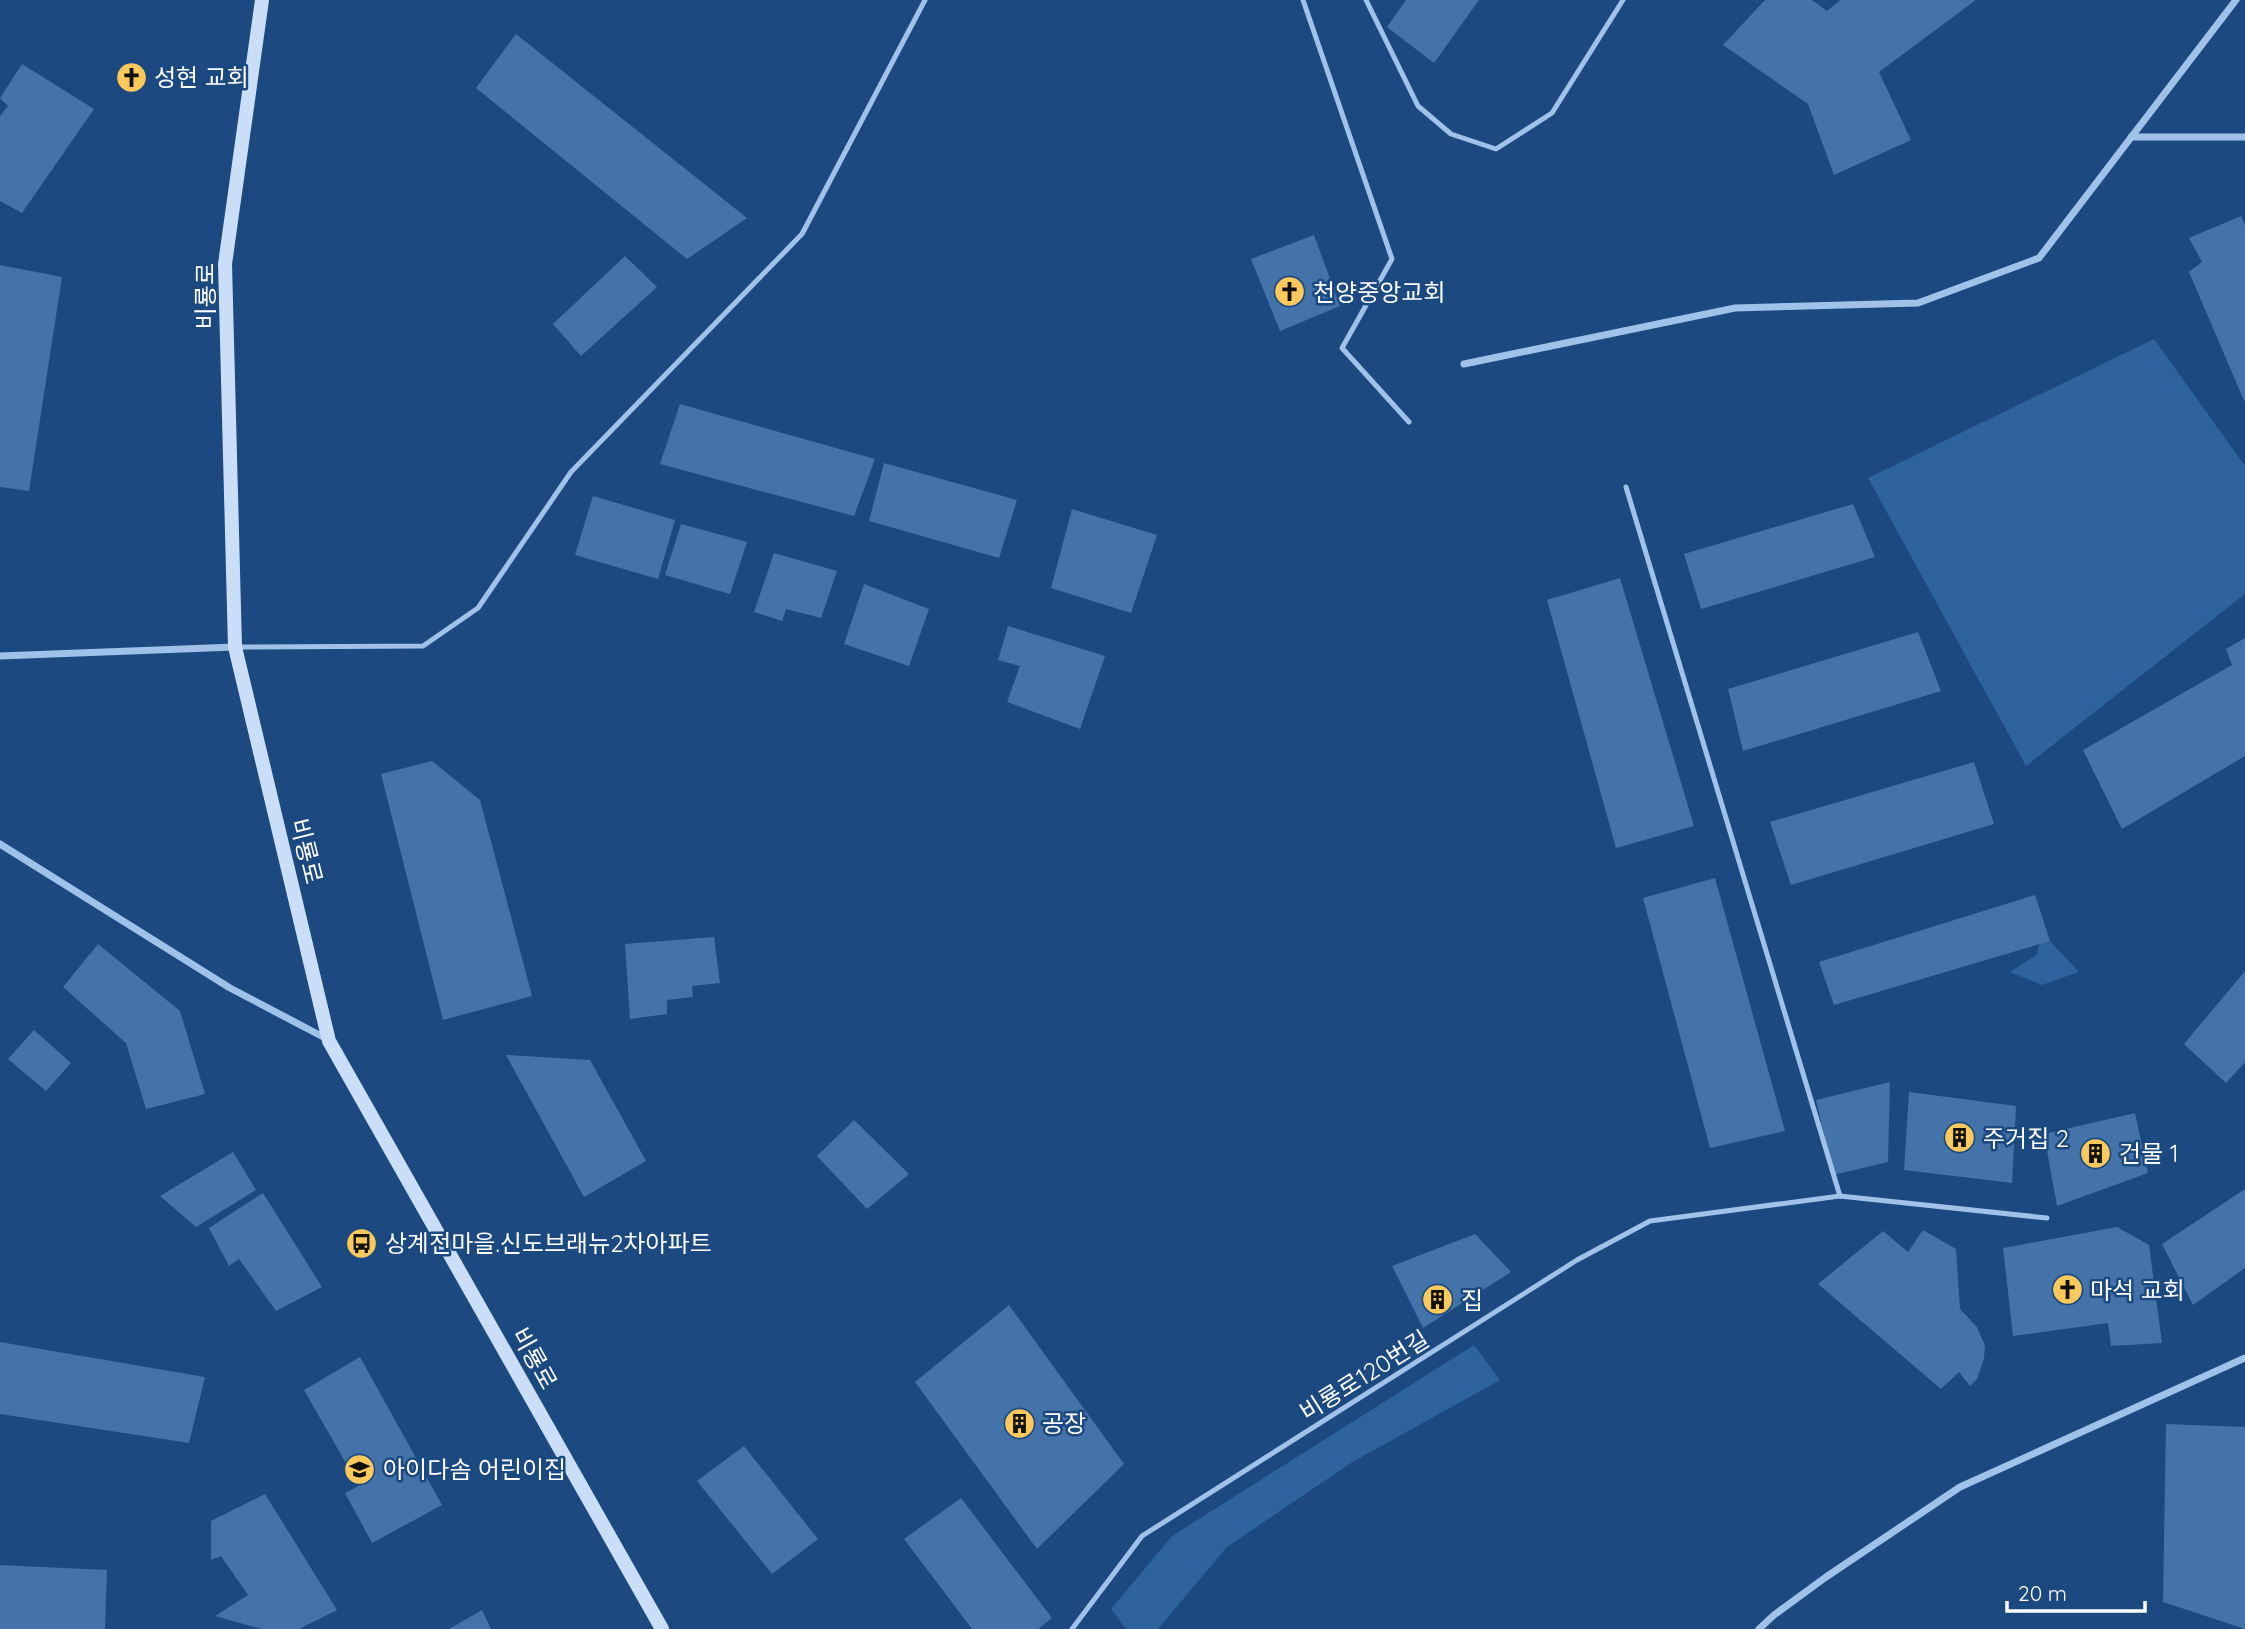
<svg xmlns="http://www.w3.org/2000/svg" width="2245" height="1629" viewBox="0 0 2245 1629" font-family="Quicksand,'Noto Sans KR',sans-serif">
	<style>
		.green { fill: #2e639e }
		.building { fill: #4473aa }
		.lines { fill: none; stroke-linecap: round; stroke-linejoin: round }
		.lane { stroke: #9fc2e9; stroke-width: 5 }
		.street { stroke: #9fc2e9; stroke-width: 7 }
		.secondary { stroke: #cadef7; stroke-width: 14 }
		.labels { text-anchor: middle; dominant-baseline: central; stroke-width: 5; stroke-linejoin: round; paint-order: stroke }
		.poi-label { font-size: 24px; fill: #fff; stroke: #1b4980; text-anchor: start }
		.street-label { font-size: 24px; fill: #fff; stroke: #1b4980 }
	</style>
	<rect width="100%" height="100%" fill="#1b4980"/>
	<!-- green -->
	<g class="green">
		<path d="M 2154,339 L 2245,466 L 2245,594 L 2026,766 L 1868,478 Z"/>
		<path d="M 2050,941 L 2079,972 L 2042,985 L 2010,972 L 2036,955 L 2040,943 Z"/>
		<path d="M 1474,1345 L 1500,1380 L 1351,1463 L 1227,1547 L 1158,1629 L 1126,1629 L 1111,1609 L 1172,1536 Z"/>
	</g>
	<!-- building -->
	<g class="building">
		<path d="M 1406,0 L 1479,0 L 1434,63 L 1387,27 Z"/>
		<path d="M 1765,0 L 1812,0 L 1827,11 L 1840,0 L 1976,0 L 1879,72 L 1911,140 L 1834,175 L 1808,104 L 1723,45 Z"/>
		<path d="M 516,34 L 747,218 L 687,259 L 476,88 Z"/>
		<path d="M 22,64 L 94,109 L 22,213 L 0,201 L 0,116 L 8,106 L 0,98 Z"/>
		<path d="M 2241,216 L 2245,225 L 2245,403 L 2189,272 L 2202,262 L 2189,238 Z"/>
		<path d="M 1314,235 L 1340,306 L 1280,331 L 1251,259 Z"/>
		<path d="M 625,256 L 657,287 L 581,356 L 553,324 Z"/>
		<path d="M 0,265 L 62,277 L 29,491 L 0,487 Z"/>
		<path d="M 680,404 L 875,459 L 854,516 L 660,464 Z"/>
		<path d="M 884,463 L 1017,500 L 999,558 L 869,521 Z"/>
		<path d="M 593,496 L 675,520 L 658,579 L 575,555 Z"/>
		<path d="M 1853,504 L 1875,557 L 1701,609 L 1684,554 Z"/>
		<path d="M 1072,509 L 1157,535 L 1131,613 L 1051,588 Z"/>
		<path d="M 681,524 L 747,542 L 730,594 L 665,575 Z"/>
		<path d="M 774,553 L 837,571 L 821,618 L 786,609 L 782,621 L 754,612 Z"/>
		<path d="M 1620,578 L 1694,826 L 1616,848 L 1547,600 Z"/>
		<path d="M 864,584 L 929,609 L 909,666 L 844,644 Z"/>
		<path d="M 1008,626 L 1105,656 L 1080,729 L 1007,702 L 1020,666 L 998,660 Z"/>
		<path d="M 1918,632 L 1941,691 L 1743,751 L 1728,689 Z"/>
		<path d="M 2245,638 L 2245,756 L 2122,829 L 2083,750 L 2232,665 L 2226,649 Z"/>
		<path d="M 432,761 L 480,800 L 532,996 L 443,1020 L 381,774 Z"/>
		<path d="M 1974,762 L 1994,824 L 1791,885 L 1770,822 Z"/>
		<path d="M 1715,878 L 1785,1131 L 1710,1148 L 1643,898 Z"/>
		<path d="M 2035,895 L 2050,941 L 1834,1005 L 1819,962 Z"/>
		<path d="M 714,937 L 720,983 L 692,986 L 693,997 L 667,1000 L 667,1014 L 630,1019 L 625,944 Z"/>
		<path d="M 98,944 L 180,1011 L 205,1094 L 146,1109 L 126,1043 L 63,987 Z"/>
		<path d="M 2245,971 L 2245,1062 L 2226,1083 L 2184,1044 Z"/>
		<path d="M 34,1030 L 71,1063 L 46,1091 L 8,1059 Z"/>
		<path d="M 506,1055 L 590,1060 L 646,1161 L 584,1197 Z"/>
		<path d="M 1890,1082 L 1888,1162 L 1833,1175 L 1816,1100 Z"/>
		<path d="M 1909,1092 L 2016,1106 L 2012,1183 L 1904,1170 Z"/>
		<path d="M 2135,1113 L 2148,1173 L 2057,1206 L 2044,1134 Z"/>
		<path d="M 854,1120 L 909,1174 L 867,1209 L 817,1156 Z"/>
		<path d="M 233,1152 L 256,1190 L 196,1227 L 160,1196 Z"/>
		<path d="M 2245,1189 L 2245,1268 L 2193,1305 L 2162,1244 Z"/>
		<path d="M 263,1193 L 322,1287 L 276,1311 L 239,1259 L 229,1266 L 209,1228 Z"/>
		<path d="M 2117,1227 L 2149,1245 L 2162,1343 L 2111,1346 L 2108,1323 L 2013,1336 L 2003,1248 Z"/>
		<path d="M 1923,1230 L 1956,1249 L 1960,1309 L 1977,1327 L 1985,1346 L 1984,1359 L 1977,1379 L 1970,1386 L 1959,1372 L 1941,1389 L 1818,1284 L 1883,1231 L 1908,1252 Z"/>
		<path d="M 1475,1234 L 1511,1272 L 1423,1328 L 1392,1266 Z"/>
		<path d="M 1009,1305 L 1124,1464 L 1037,1549 L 915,1382 Z"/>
		<path d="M 0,1342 L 205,1377 L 189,1443 L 0,1414 Z"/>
		<path d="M 360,1357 L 442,1505 L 372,1543 L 345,1493 L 359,1486 L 304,1390 Z"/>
		<path d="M 2166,1424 L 2245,1427 L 2245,1629 L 2163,1602 Z"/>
		<path d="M 744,1446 L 818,1539 L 772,1574 L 697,1481 Z"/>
		<path d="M 265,1494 L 337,1610 L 299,1629 L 261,1629 L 215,1616 L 248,1595 L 221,1556 L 211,1560 L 211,1521 Z"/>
		<path d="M 961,1498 L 1052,1618 L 1038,1629 L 972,1629 L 904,1539 Z"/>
		<path d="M 0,1565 L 107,1570 L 105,1629 L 0,1629 Z"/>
		<path d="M 482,1610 L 491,1629 L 449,1629 Z"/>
	</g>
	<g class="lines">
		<!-- lane -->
		<g class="lane">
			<path d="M 1303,0 L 1392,259 L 1342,348 L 1409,422"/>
			<path d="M 1366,0 L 1418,106 L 1451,134 L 1496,149 L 1552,113 L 1623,0"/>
			<path d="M 1626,487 L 1840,1196"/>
			<path d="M 235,647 L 423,646 L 478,608 L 571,472 L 802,234 L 925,0"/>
			<path d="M 1072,1629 L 1142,1536 L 1577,1260 L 1650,1221 L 1840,1196 L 2047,1218"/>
		</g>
		<!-- street -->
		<g class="street">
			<path d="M 2131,137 L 2245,137"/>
			<path d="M 1464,364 L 1735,308 L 1918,303 L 2039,258 L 2236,0"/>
			<path d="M 0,656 L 235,647"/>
			<path d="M 0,844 L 230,988 L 329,1040"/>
			<path d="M 1759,1629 L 1774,1615 L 1826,1577 L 1960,1487 L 2245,1358"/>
		</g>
		<!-- secondary -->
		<path class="secondary" d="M 262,0 L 225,264 L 235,647 L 329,1041 L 662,1629"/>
	</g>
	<!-- icons -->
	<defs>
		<symbol id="church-disc" viewBox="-11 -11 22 22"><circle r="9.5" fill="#fbc95b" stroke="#1b4980"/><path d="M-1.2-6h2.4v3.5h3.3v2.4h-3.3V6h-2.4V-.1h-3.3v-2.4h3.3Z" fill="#111"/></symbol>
		<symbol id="building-disc" viewBox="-11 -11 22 22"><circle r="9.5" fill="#fbc95b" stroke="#1b4980"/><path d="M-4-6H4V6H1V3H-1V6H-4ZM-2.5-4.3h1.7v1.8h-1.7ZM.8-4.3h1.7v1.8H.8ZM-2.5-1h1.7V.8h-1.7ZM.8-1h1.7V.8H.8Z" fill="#111"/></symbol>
		<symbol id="bus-disc" viewBox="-11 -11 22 22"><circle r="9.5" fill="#fbc95b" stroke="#1b4980"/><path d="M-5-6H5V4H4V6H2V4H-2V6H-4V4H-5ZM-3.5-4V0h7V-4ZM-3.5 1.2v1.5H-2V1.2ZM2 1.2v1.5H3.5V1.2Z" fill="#111"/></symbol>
		<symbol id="school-disc" viewBox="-11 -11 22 22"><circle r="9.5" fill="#fbc95b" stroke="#1b4980"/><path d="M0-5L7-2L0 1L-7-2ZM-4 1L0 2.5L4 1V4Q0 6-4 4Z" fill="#111"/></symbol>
	</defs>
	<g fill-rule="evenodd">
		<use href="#church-disc" x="114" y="60" width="35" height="35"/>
		<use href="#church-disc" x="1272" y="274" width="35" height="35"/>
		<use href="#building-disc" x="1942" y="1120" width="35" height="35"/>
		<use href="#building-disc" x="2078" y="1136" width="35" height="35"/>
		<use href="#bus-disc" x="344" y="1226" width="35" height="35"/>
		<use href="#church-disc" x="2050" y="1272" width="35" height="35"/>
		<use href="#building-disc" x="1420" y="1282" width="35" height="35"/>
		<use href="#building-disc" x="1002" y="1406" width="35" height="35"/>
		<use href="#school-disc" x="342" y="1452" width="35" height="35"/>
	</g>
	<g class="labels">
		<!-- poi labels -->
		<g class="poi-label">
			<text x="154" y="77">성현 교회</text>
			<text x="1313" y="292">천양중앙교회</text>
			<text x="1983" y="1138">주거집 2</text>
			<text x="2119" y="1153">건물 1</text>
			<text x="385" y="1243">상계전마을.신도브래뉴2차아파트</text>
			<text x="2090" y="1290">마석 교회</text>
			<text x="1461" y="1300">집</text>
			<text x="1042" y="1423">공장</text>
			<text x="383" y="1469">아이다솜 어린이집</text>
		</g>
		<!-- street labels -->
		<g class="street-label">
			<text transform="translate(205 296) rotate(-90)">비룡로</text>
			<text transform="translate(307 851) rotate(76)">비룡로</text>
			<text transform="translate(535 1358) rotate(61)">비룡로</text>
			<text transform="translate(1364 1375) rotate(-32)">비룡로120번길</text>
		</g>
	</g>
	<!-- scale -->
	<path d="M2007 1601v10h138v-10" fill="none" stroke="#ffffff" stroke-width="3.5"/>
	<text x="2018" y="1601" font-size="21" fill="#ffffff" stroke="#1b4980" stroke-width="5" paint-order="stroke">20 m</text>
</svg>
